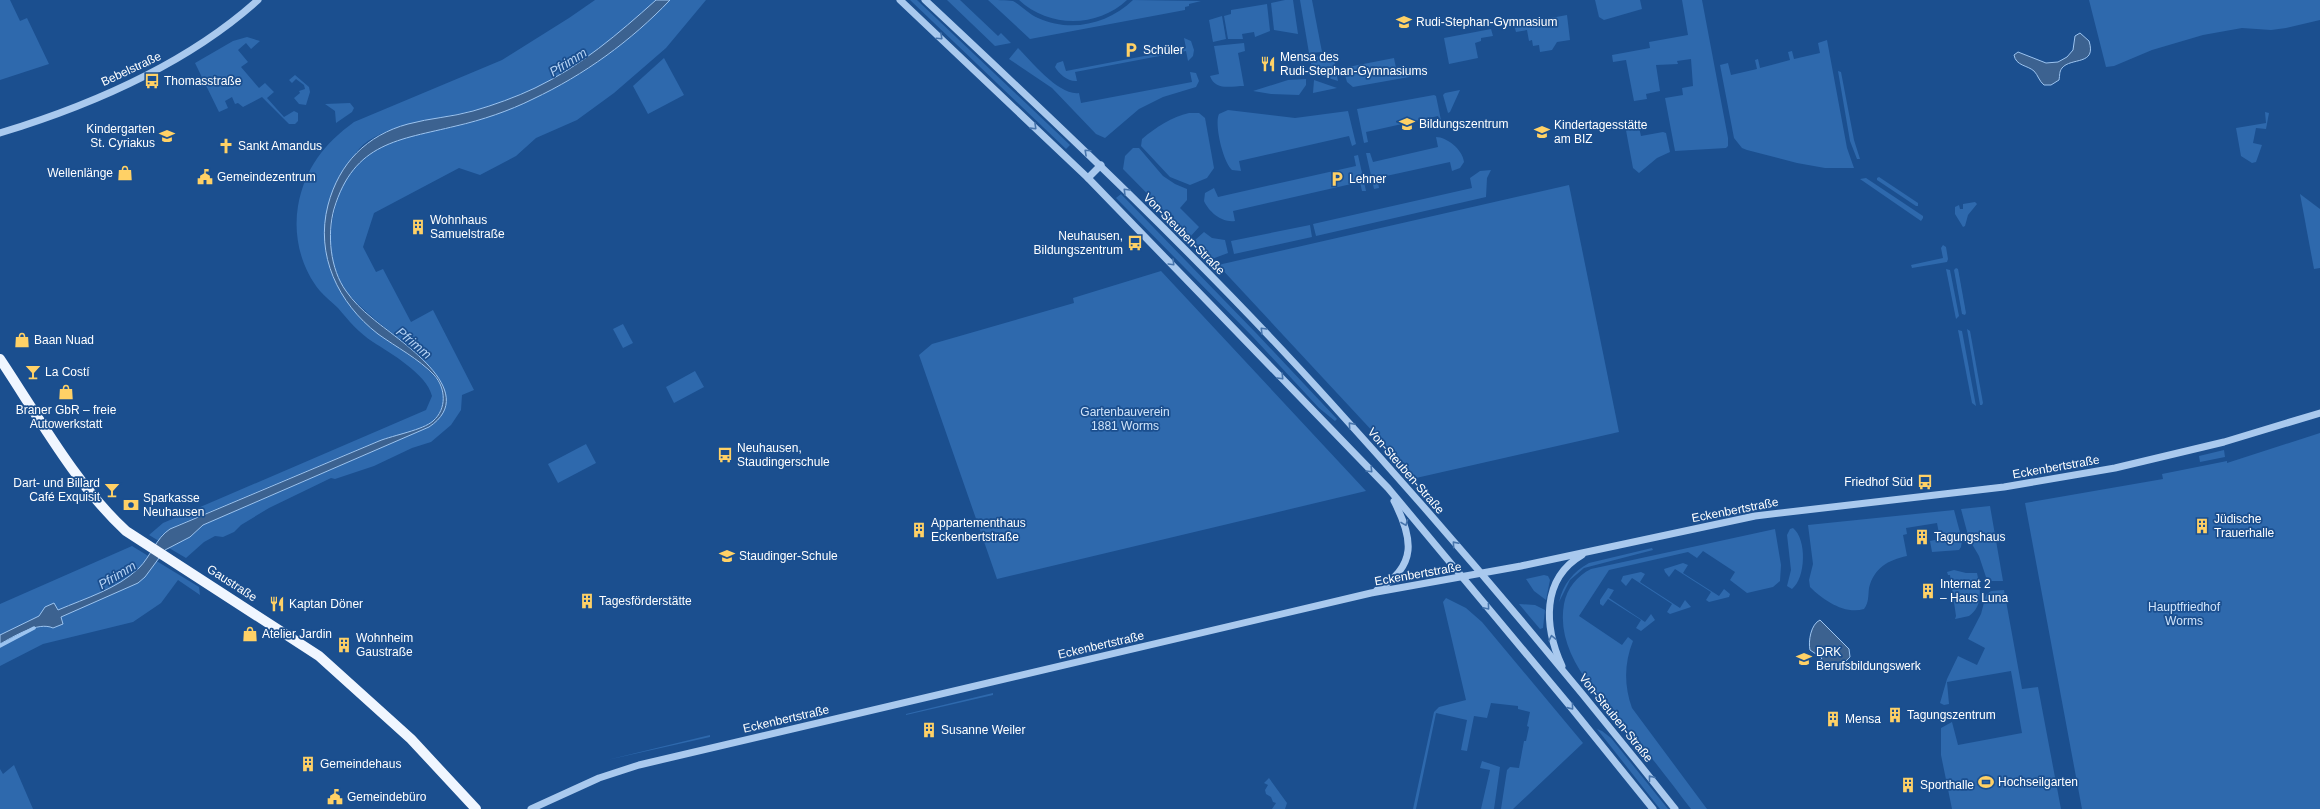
<svg xmlns="http://www.w3.org/2000/svg" width="2320" height="809" viewBox="0 0 2320 809" font-family="Arial,sans-serif">
	<style>
		.green { fill: #2e69ad }
		.water { fill: #3c6290; stroke: #9cc4f0 }
		.lines { fill: none; stroke-linecap: round; stroke-linejoin: round }
		.stream { stroke: #9cc4f0; stroke-width: 3.5 }
		.minor { stroke: #a9c9ee; stroke-width: 7 }
		.major { stroke: #f0f6ff; stroke-width: 10 }
		.oneway { stroke: #4674ac }
		.labels { text-anchor: middle; dominant-baseline: central; stroke-width: 3.5; stroke-linejoin: round; paint-order: stroke }
		.poi-label { font-size: 12px; fill: #fff; stroke: #1b4f8f; text-anchor: start }
		.street-label { font-size: 12px; fill: #fff; stroke: #1b4f8f }
		.park-label { font-size: 12px; fill: #cfe3fa; stroke: #1b4f8f }
		.water-label { font-size: 13px; font-style: italic; fill: #b5d3f5; stroke: #1b4f8f }
	</style>
	<rect width="100%" height="100%" fill="#1b4f8f"/>
	<!-- green -->
	<g class="green">
		<path d="M 0,0 L 10,0 L 20,21 L 27,18 L 49,64 L 0,80 Z"/>
		<path d="M 595,0 L 656,0 C 618,35 580,68 533,89 C 514,97 492,106 471,111 C 440,119 381,124 359,149 C 354,155 351,162 346,169 C 307,228 323,288 376,332 C 394,347 418,358 433,375 C 442,384 446,398 441,410 C 438,417 432,423 425,426 C 408,435 388,437 371,444 C 307,471 242,498 178,525 L 162,535 L 159,541 L 149,535 L 163,523 L 426,410 L 432,396 C 427,374 390,353 373,342 C 359,333 348,320 338,308 C 332,302 325,297 320,291 C 301,268 293,236 298,206 C 305,168 324,144 354,122 L 502,60 L 569,18 Z"/>
		<path d="M 670,0 L 706,0 L 666,48 L 614,93 L 577,120 L 536,138 L 516,156 L 480,175 L 459,168 L 374,213 L 363,247 L 376,272 L 383,269 L 411,322 L 433,310 L 474,390 L 462,395 L 461,410 L 451,425 L 431,442 L 412,448 L 374,466 L 335,479 L 331,478 L 269,508 L 241,525 L 234,532 L 223,537 L 215,536 L 204,542 L 186,558 L 169,548 L 190,537 L 203,525 L 429,427 C 436,420 443,415 445,405 C 453,365 363,321 342,285 C 326,256 329,222 340,192 C 360,138 419,136 466,124 C 488,118 512,109 533,99 C 585,75 631,41 670,0 Z"/>
		<path d="M 910,0 L 917,0 L 1070,145 L 1066,149 Z"/>
		<path d="M 947,0 L 960,0 L 998,36 L 1001,33 L 1011,43 L 995,46 Z"/>
		<path d="M 988,0 C 995,0 1007,0 1013,1 C 1022,6 1028,14 1038,18 C 1071,33 1108,24 1133,0 L 1201,1 L 1189,4 L 1189,6 L 1185,7 L 1185,10 L 1030,39 Z"/>
		<path d="M 1019,0 L 1127,0 C 1097,28 1049,28 1019,0 Z"/>
		<path d="M 1285,0 L 1293,0 L 1298,34 L 1274,30 L 1271,3 Z"/>
		<path d="M 1300,0 L 1312,0 L 1322,52 L 1309,53 Z"/>
		<path d="M 1595,0 L 1640,0 L 1642,9 L 1604,20 L 1599,17 Z"/>
		<path d="M 1682,0 L 1702,0 L 1728,138 L 1728,146 L 1726,148 L 1675,151 L 1665,98 L 1683,95 L 1682,88 L 1693,86 L 1691,59 L 1677,61 L 1678,64 L 1656,65 L 1660,91 L 1646,94 L 1647,99 L 1634,101 L 1626,60 L 1613,62 L 1612,55 L 1650,48 L 1649,42 L 1688,35 Z"/>
		<path d="M 2089,0 L 2320,0 L 2320,20 L 2286,28 L 2271,30 L 2242,28 L 2203,35 L 2152,50 L 2114,66 L 2106,67 Z"/>
		<path d="M 1267,4 L 1270,31 L 1255,37 L 1254,32 L 1242,34 L 1243,39 L 1228,39 L 1224,16 L 1231,14 L 1231,10 Z"/>
		<path d="M 1567,15 L 1570,40 L 1557,42 L 1552,50 L 1540,52 L 1539,45 L 1533,46 L 1532,40 L 1529,41 L 1527,30 L 1516,32 L 1514,25 Z"/>
		<path d="M 1222,16 L 1226,39 L 1213,42 L 1209,20 Z"/>
		<path d="M 1491,29 L 1493,36 L 1481,38 L 1481,41 L 1475,43 L 1478,58 L 1449,64 L 1444,38 Z"/>
		<path d="M 247,37 L 260,41 L 251,49 L 246,43 L 238,50 L 248,62 L 241,67 L 259,88 L 265,83 L 274,92 L 267,98 L 284,117 L 294,111 L 298,113 L 298,121 L 295,124 L 289,124 L 262,97 L 243,107 L 238,103 L 235,104 L 232,97 L 225,101 L 228,108 L 219,112 L 195,63 L 233,41 Z"/>
		<path d="M 1184,38 L 1191,41 L 1194,50 L 1193,56 L 1188,61 L 1186,51 L 1075,72 L 1077,81 C 1068,82 1059,74 1055,67 L 1057,63 L 1063,61 L 1066,71 L 1186,48 Z"/>
		<path d="M 1827,40 L 1847,148 L 1854,168 L 1825,168 L 1797,163 L 1747,150 L 1742,148 L 1734,138 L 1720,65 L 1728,63 L 1731,75 L 1757,69 L 1755,60 L 1758,59 L 1760,68 L 1790,60 L 1788,52 L 1792,51 L 1794,59 L 1820,53 L 1818,43 Z"/>
		<path d="M 1244,43 L 1245,51 L 1238,53 L 1244,86 C 1231,86 1215,91 1210,76 L 1219,74 L 1214,46 Z"/>
		<path d="M 1018,48 C 1031,61 1059,96 1079,93 L 1081,103 L 1192,82 L 1190,72 L 1196,73 L 1199,81 L 1196,87 L 1163,97 L 1139,109 L 1105,138 L 1096,134 L 1052,88 L 1009,59 Z"/>
		<path d="M 1333,54 L 1338,81 L 1313,73 L 1310,58 Z"/>
		<path d="M 664,58 L 684,95 L 648,114 L 633,86 Z"/>
		<path d="M 1394,58 L 1397,73 L 1408,71 L 1409,77 L 1353,87 L 1347,82 L 1343,68 Z"/>
		<path d="M 1838,71 L 1841,72 L 1854,140 L 1860,159 L 1857,159 L 1850,141 Z"/>
		<path d="M 295,75 L 309,87 L 310,92 L 306,105 L 299,104 L 294,98 L 300,93 L 299,91 L 305,89 L 304,85 L 296,79 L 292,83 L 289,80 Z"/>
		<path d="M 1306,79 L 1306,85 L 1299,95 L 1271,94 L 1253,91 L 1288,80 Z"/>
		<path d="M 1314,80 L 1337,88 L 1313,93 Z"/>
		<path d="M 1460,90 L 1450,112 L 1448,113 L 1443,95 L 1445,93 Z"/>
		<path d="M 1434,95 L 1436,96 L 1442,125 L 1438,116 L 1366,132 L 1368,142 L 1364,143 L 1357,109 Z"/>
		<path d="M 350,103 L 354,108 L 352,112 L 336,123 L 335,111 L 325,104 Z"/>
		<path d="M 1228,110 L 1295,118 L 1348,111 L 1356,144 L 1352,146 L 1349,136 L 1239,161 L 1241,171 L 1232,170 C 1223,162 1214,124 1219,114 Z"/>
		<path d="M 2265,112 L 2269,113 L 2266,129 L 2256,128 L 2253,143 L 2262,145 L 2256,162 L 2252,163 L 2241,156 L 2236,128 L 2266,123 Z"/>
		<path d="M 1189,113 L 1199,113 L 1205,118 L 1214,168 L 1207,178 L 1190,185 L 1170,177 L 1141,146 L 1142,139 C 1156,127 1172,117 1189,113 Z"/>
		<path d="M 1638,123 L 1641,136 L 1663,132 L 1666,133 L 1670,152 L 1657,158 L 1639,173 L 1633,168 L 1625,125 Z"/>
		<path d="M 1436,137 C 1447,137 1463,150 1464,162 L 1460,168 L 1452,171 L 1450,162 L 1377,178 L 1379,188 L 1374,189 L 1366,153 L 1370,153 L 1373,162 L 1438,147 Z"/>
		<path d="M 1133,148 L 1139,148 L 1163,176 L 1175,184 L 1187,189 L 1187,200 L 1180,208 L 1199,227 L 1190,237 L 1123,169 L 1125,156 Z"/>
		<path d="M 1358,155 L 1366,191 L 1362,191 L 1360,182 L 1233,211 L 1235,221 C 1222,223 1209,212 1204,201 L 1205,193 L 1214,188 L 1218,197 L 1356,166 L 1354,156 Z"/>
		<path d="M 1491,170 L 1487,178 L 1486,197 L 1316,236 L 1313,224 L 1472,188 L 1470,178 L 1480,171 Z"/>
		<path d="M 1879,177 L 1918,203 L 1918,206 L 1916,206 L 1877,180 L 1877,178 Z"/>
		<path d="M 1866,178 L 1923,216 L 1923,218 L 1921,221 L 1860,179 Z"/>
		<path d="M 1569,185 L 1619,432 L 1416,478 L 1218,265 Z"/>
		<path d="M 1121,194 L 1257,334 L 1337,419 L 1335,421 L 1319,408 L 1253,337 L 1116,198 Z"/>
		<path d="M 2300,194 L 2320,209 L 2320,268 L 2314,269 Z"/>
		<path d="M 1975,202 L 1977,204 L 1968,215 L 1965,226 L 1963,227 L 1955,214 L 1955,207 L 1959,205 L 1960,209 L 1963,209 L 1963,204 Z"/>
		<path d="M 1310,225 L 1312,237 L 1234,254 L 1231,241 Z"/>
		<path d="M 1204,232 L 1212,238 L 1225,240 L 1228,253 L 1212,259 L 1194,241 Z"/>
		<path d="M 1943,245 L 1946,247 L 1948,259 L 1947,262 L 1912,268 L 1911,265 L 1943,258 L 1941,248 Z"/>
		<path d="M 1956,268 L 1958,269 L 1966,313 L 1965,315 L 1962,314 L 1954,270 Z"/>
		<path d="M 1946,269 L 1950,270 L 1959,316 L 1956,319 Z"/>
		<path d="M 1161,271 L 1366,491 L 997,579 L 919,355 L 932,344 L 1074,303 L 1073,298 Z"/>
		<path d="M 623,324 L 633,343 L 623,348 L 613,329 Z"/>
		<path d="M 1967,329 L 1970,331 L 1983,403 L 1982,405 L 1980,405 Z"/>
		<path d="M 1958,330 L 1962,331 L 1976,406 L 1972,403 Z"/>
		<path d="M 695,371 L 704,387 L 674,403 L 666,387 Z"/>
		<path d="M 2320,433 L 2320,809 L 2082,809 L 2025,503 L 2163,479 L 2162,474 L 2227,461 L 2227,463 Z"/>
		<path d="M 586,444 L 596,463 L 558,483 L 548,464 Z"/>
		<path d="M 2224,450 L 2225,457 L 2200,462 L 2199,456 Z"/>
		<path d="M 1990,506 L 2003,581 L 1991,581 L 1986,577 L 1979,556 L 1969,539 L 1961,509 Z"/>
		<path d="M 1954,510 L 1962,540 L 1961,547 L 1959,550 L 1932,552 L 1930,541 L 1940,539 L 1937,523 L 1906,528 L 1907,534 L 1903,535 L 1907,556 C 1888,560 1874,568 1869,588 C 1868,596 1869,602 1864,609 C 1845,615 1823,600 1810,587 L 1809,580 L 1813,564 L 1808,525 Z"/>
		<path d="M 1793,528 C 1807,539 1806,578 1792,589 L 1787,586 L 1791,570 L 1787,535 L 1790,529 Z"/>
		<path d="M 1775,529 L 1781,565 L 1780,581 L 1773,587 L 1747,593 L 1730,580 L 1735,572 L 1703,551 L 1697,558 L 1688,552 L 1609,570 L 1579,616 L 1622,645 L 1628,637 L 1633,641 C 1624,663 1624,686 1632,708 L 1707,809 L 1691,809 C 1674,787 1658,765 1640,744 C 1609,705 1554,660 1564,604 C 1567,588 1577,576 1591,569 Z"/>
		<path d="M 132,546 L 199,587 L 200,595 L 178,580 L 161,603 L 133,622 L 43,644 L 0,666 L 0,604 Z"/>
		<path d="M 1652,548 L 1653,550 L 1584,568 L 1570,580 L 1559,602 C 1563,584 1573,572 1589,563 Z"/>
		<path d="M 1683,563 L 1688,565 L 1683,573 L 1719,596 L 1724,589 L 1730,594 L 1729,597 L 1709,602 L 1706,600 L 1711,592 L 1675,569 L 1669,577 L 1665,572 L 1664,569 Z"/>
		<path d="M 1954,570 L 1966,573 L 1977,573 C 1980,587 1984,606 1969,616 L 1946,621 L 1955,619 L 1956,616 L 1950,575 L 1948,575 L 1947,572 Z"/>
		<path d="M 1641,572 L 1645,574 L 1640,582 L 1680,608 L 1685,600 L 1691,607 L 1670,614 L 1667,612 L 1672,604 L 1632,578 L 1626,586 L 1621,581 L 1623,576 Z"/>
		<path d="M 1544,575 L 1548,576 L 1550,580 L 1546,600 L 1534,591 L 1526,579 Z"/>
		<path d="M 1608,588 L 1614,590 L 1609,598 L 1645,622 L 1651,614 L 1655,620 L 1641,631 L 1636,628 L 1641,620 L 1608,599 L 1603,606 L 1600,604 L 1600,600 Z"/>
		<path d="M 2004,590 L 2022,689 L 2038,687 L 2061,809 L 1952,809 L 1941,755 L 1941,728 L 1952,722 L 1958,745 L 2022,733 L 2011,671 L 1947,682 L 1949,704 L 1944,705 L 1940,703 L 1947,679 L 1958,656 L 1977,665 L 1985,648 L 1968,639 L 1981,614 L 1986,595 L 1991,591 Z"/>
		<path d="M 1446,598 L 1466,608 L 1482,622 L 1583,743 L 1513,809 L 1501,809 L 1507,770 L 1510,767 L 1519,768 L 1524,741 L 1526,741 L 1529,727 L 1527,726 L 1530,712 L 1518,709 L 1518,706 L 1491,703 L 1487,718 L 1474,716 L 1467,751 L 1461,750 L 1467,720 L 1436,713 L 1416,809 L 1413,809 L 1434,712 L 1439,707 L 1466,700 L 1443,602 Z"/>
		<path d="M 1519,604 L 1535,605 L 1545,610 L 1543,628 L 1540,629 Z"/>
		<path d="M 993,693 L 993,695 L 906,715 L 906,714 Z"/>
		<path d="M 1597,729 L 1602,731 L 1611,738 L 1668,809 L 1660,809 Z"/>
		<path d="M 710,735 L 710,737 L 607,760 Z"/>
		<path d="M 1482,761 L 1500,767 L 1494,809 L 1481,809 L 1490,770 L 1480,768 Z"/>
		<path d="M 14,765 L 33,809 L 0,809 L 0,769 L 3,774 Z"/>
		<path d="M 1269,778 L 1287,803 L 1285,809 L 1272,809 L 1276,803 L 1273,802 L 1271,797 L 1266,794 L 1265,790 L 1268,785 L 1264,783 Z"/>
	</g>
	<!-- water -->
	<g class="water">
		<path d="M 656,0 L 670,0 C 631,41 584,75 533,99 C 509,111 482,120 456,126 C 399,140 354,142 334,209 C 327,234 330,269 346,291 C 353,301 362,310 372,318 C 396,339 483,391 429,427 L 203,525 L 190,537 L 165,550 L 145,577 L 138,583 L 61,617 L 63,624 L 53,628 C 38,621 13,637 0,644 L 0,635 L 39,616 L 45,607 L 54,603 L 58,610 C 86,598 117,589 139,568 C 151,556 156,538 170,529 L 379,441 C 394,435 423,430 433,421 C 447,409 446,388 434,375 C 419,359 396,347 378,334 C 338,303 315,255 328,205 C 339,163 367,135 408,124 C 430,118 452,117 473,111 C 494,105 516,97 535,88 C 581,66 618,34 656,0 Z"/>
		<path d="M 2080,33 L 2089,41 C 2097,66 2071,57 2062,68 C 2059,72 2060,75 2059,80 L 2051,85 L 2044,85 C 2039,81 2038,75 2034,71 C 2027,65 2016,66 2014,55 L 2018,52 L 2046,63 L 2058,62 L 2067,57 L 2073,50 L 2075,36 Z"/>
		<path d="M 1820,620 L 1849,649 L 1850,657 L 1843,664 L 1831,664 L 1828,668 L 1819,662 L 1822,658 L 1810,650 C 1808,641 1811,624 1820,620 Z"/>
	</g>
	<g class="lines">
		<!-- stream -->
		<path class="stream" d="M 0,646 L 34,628"/>
		<!-- minor -->
		<g class="minor">
			<path d="M 900,0 L 1088,178 L 1388,488 L 1569,705 L 1653,809"/>
			<path d="M 925,0 C 1064,130 1203,261 1331,403 C 1450,534 1565,670 1675,809"/>
			<path d="M 0,133 C 92,105 186,65 258,0"/>
			<path d="M 1088,178 L 1101,165"/>
			<path d="M 1377,590 C 1418,566 1413,538 1394,501"/>
			<path d="M 1562,666 C 1544,627 1541,579 1582,555"/>
			<path d="M 531,809 L 599,778 L 639,765 L 1371,593 L 1521,566 L 1755,516 L 2004,487 L 2115,468 L 2224,442 L 2320,413"/>
		</g>
		<!-- major -->
		<path class="major" d="M 0,359 C 38,416 76,485 126,531 L 319,656 L 411,739 L 476,809"/>
	</g>
	<!-- one-way arrows -->
	<defs><path id="oneway-chevron" d="M-2-3.5L2.5 0L-2 3.5" fill="none" stroke-width="1.6" stroke-linecap="round" stroke-linejoin="round"/></defs>
	<g class="oneway">
		<use href="#oneway-chevron" transform="translate(940 37) rotate(43)"/>
		<use href="#oneway-chevron" transform="translate(1034 127) rotate(44)"/>
		<use href="#oneway-chevron" transform="translate(1087 152) rotate(-137)"/>
		<use href="#oneway-chevron" transform="translate(1126 191) rotate(-135)"/>
		<use href="#oneway-chevron" transform="translate(1172 263) rotate(45)"/>
		<use href="#oneway-chevron" transform="translate(1263 330) rotate(-134)"/>
		<use href="#oneway-chevron" transform="translate(1281 377) rotate(47)"/>
		<use href="#oneway-chevron" transform="translate(1351 425) rotate(-131)"/>
		<use href="#oneway-chevron" transform="translate(1370 470) rotate(46)"/>
		<use href="#oneway-chevron" transform="translate(1405 523) rotate(68)"/>
		<use href="#oneway-chevron" transform="translate(1455 544) rotate(-131)"/>
		<use href="#oneway-chevron" transform="translate(1487 607) rotate(50)"/>
		<use href="#oneway-chevron" transform="translate(1552 638) rotate(-102)"/>
		<use href="#oneway-chevron" transform="translate(1571 707) rotate(51)"/>
		<use href="#oneway-chevron" transform="translate(1651 778) rotate(-128)"/>
	</g>
	<!-- icons -->
	<defs>
		<symbol id="school-bare" viewBox="-9 -9 18 18"><path d="M0-5L7-2L0 1L-7-2ZM-4 1L0 2.5L4 1V4Q0 6-4 4Z" fill="#ffd166" stroke="#1b4f8f" stroke-width="2.5" paint-order="stroke"/></symbol>
		<symbol id="parking-bare" viewBox="-9 -9 18 18"><path d="M-3.5-5.5H1a3.5 3.5 0 0 1 0 7H-1V5.5H-3.5ZM-1-3.4V-.6H.8a1.4 1.4 0 0 0 0-2.8Z" fill="#ffd166" stroke="#1b4f8f" stroke-width="2.5" paint-order="stroke"/></symbol>
		<symbol id="restaurant-bare" viewBox="-9 -9 18 18"><path d="M-5-6h1v4h1v-4h1v4h1v-4h1v5L-1.5 .5V6h-2V.5L-5-1ZM5-6V6H3V1.5H1.5Q1.5-4 5-6Z" fill="#ffd166" stroke="#1b4f8f" stroke-width="2.5" paint-order="stroke"/></symbol>
		<symbol id="bus-bare" viewBox="-9 -9 18 18"><path d="M-5-6H5V4H4V6H2V4H-2V6H-4V4H-5ZM-3.5-4V0h7V-4ZM-3.5 1.2v1.5H-2V1.2ZM2 1.2v1.5H3.5V1.2Z" fill="#ffd166" stroke="#1b4f8f" stroke-width="2.5" paint-order="stroke"/></symbol>
		<symbol id="church-bare" viewBox="-9 -9 18 18"><path d="M-1.2-6h2.4v3.5h3.3v2.4h-3.3V6h-2.4V-.1h-3.3v-2.4h3.3Z" fill="#ffd166" stroke="#1b4f8f" stroke-width="2.5" paint-order="stroke"/></symbol>
		<symbol id="shop-bare" viewBox="-9 -9 18 18"><path d="M-5-2.5h2.3a2.7 3.5 0 0 1 5.4 0H5L5.5 6h-11ZM-1.5-2.5h3a1.5 2.3 0 0 0-3 0Z" fill="#ffd166" stroke="#1b4f8f" stroke-width="2.5" paint-order="stroke"/></symbol>
		<symbol id="civic-bare" viewBox="-9 -9 18 18"><path d="M-.6-6.5H3V-4.5H.6V-3L4-1V1h2V6H-6V1h2V-1L-.6-3ZM-1.2 2.5V6h2.4V2.5Z" fill="#ffd166" stroke="#1b4f8f" stroke-width="2.5" paint-order="stroke"/></symbol>
		<symbol id="building-bare" viewBox="-9 -9 18 18"><path d="M-4-6H4V6H1V3H-1V6H-4ZM-2.5-4.3h1.7v1.8h-1.7ZM.8-4.3h1.7v1.8H.8ZM-2.5-1h1.7V.8h-1.7ZM.8-1h1.7V.8H.8Z" fill="#ffd166" stroke="#1b4f8f" stroke-width="2.5" paint-order="stroke"/></symbol>
		<symbol id="bar-bare" viewBox="-9 -9 18 18"><path d="M-6-5H6L.8 .8V4.5H3.5V6h-7V4.5H-.8V.8Z" fill="#ffd166" stroke="#1b4f8f" stroke-width="2.5" paint-order="stroke"/></symbol>
		<symbol id="bank-bare" viewBox="-9 -9 18 18"><path d="M-6-4H6V4H-6ZM0-2.3a2.3 2.3 0 1 0 0 4.6a2.3 2.3 0 1 0 0-4.6Z" fill="#ffd166" stroke="#1b4f8f" stroke-width="2.5" paint-order="stroke"/></symbol>
		<symbol id="stadium-bare" viewBox="-9 -9 18 18"><path d="M0-5a6.5 5 0 1 0 0 10a6.5 5 0 1 0 0-10ZM-3.5-1.8h7v3.6h-7Z" fill="#ffd166" stroke="#1b4f8f" stroke-width="2.5" paint-order="stroke"/></symbol>
	</defs>
	<g fill-rule="evenodd">
		<use href="#school-bare" x="1393" y="11" width="22" height="22"/>
		<use href="#parking-bare" x="1120" y="39" width="22" height="22"/>
		<use href="#restaurant-bare" x="1257" y="53" width="22" height="22"/>
		<use href="#bus-bare" x="141" y="70" width="22" height="22"/>
		<use href="#school-bare" x="1396" y="113" width="22" height="22"/>
		<use href="#school-bare" x="1531" y="121" width="22" height="22"/>
		<use href="#school-bare" x="156" y="125" width="22" height="22"/>
		<use href="#church-bare" x="215" y="135" width="22" height="22"/>
		<use href="#shop-bare" x="114" y="162" width="22" height="22"/>
		<use href="#civic-bare" x="194" y="166" width="22" height="22"/>
		<use href="#parking-bare" x="1326" y="168" width="22" height="22"/>
		<use href="#building-bare" x="407" y="216" width="22" height="22"/>
		<use href="#bus-bare" x="1124" y="232" width="22" height="22"/>
		<use href="#shop-bare" x="11" y="329" width="22" height="22"/>
		<use href="#bar-bare" x="22" y="361" width="22" height="22"/>
		<use href="#shop-bare" x="55" y="381" width="22" height="22"/>
		<use href="#bus-bare" x="714" y="444" width="22" height="22"/>
		<use href="#bus-bare" x="1914" y="471" width="22" height="22"/>
		<use href="#bar-bare" x="101" y="479" width="22" height="22"/>
		<use href="#bank-bare" x="120" y="494" width="22" height="22"/>
		<use href="#building-bare" x="2191" y="515" width="22" height="22"/>
		<use href="#building-bare" x="908" y="519" width="22" height="22"/>
		<use href="#building-bare" x="1911" y="526" width="22" height="22"/>
		<use href="#school-bare" x="716" y="545" width="22" height="22"/>
		<use href="#building-bare" x="1917" y="580" width="22" height="22"/>
		<use href="#building-bare" x="576" y="590" width="22" height="22"/>
		<use href="#restaurant-bare" x="266" y="593" width="22" height="22"/>
		<use href="#shop-bare" x="239" y="623" width="22" height="22"/>
		<use href="#building-bare" x="333" y="634" width="22" height="22"/>
		<use href="#school-bare" x="1793" y="648" width="22" height="22"/>
		<use href="#building-bare" x="1884" y="704" width="22" height="22"/>
		<use href="#building-bare" x="1822" y="708" width="22" height="22"/>
		<use href="#building-bare" x="918" y="719" width="22" height="22"/>
		<use href="#building-bare" x="297" y="753" width="22" height="22"/>
		<use href="#stadium-bare" x="1975" y="771" width="22" height="22"/>
		<use href="#building-bare" x="1897" y="774" width="22" height="22"/>
		<use href="#civic-bare" x="324" y="786" width="22" height="22"/>
	</g>
	<g class="labels">
		<!-- poi labels -->
		<g class="poi-label">
			<text x="1416" y="22">Rudi-Stephan-Gymnasium</text>
			<text x="1143" y="50">Schüler</text>
			<text x="1280" y="57">Mensa des<tspan x="1280" dy="14">Rudi-Stephan-Gymnasiums</tspan></text>
			<text x="164" y="81">Thomasstraße</text>
			<text x="1419" y="124">Bildungszentrum</text>
			<text x="1554" y="125">Kindertagesstätte<tspan x="1554" dy="14">am BIZ</tspan></text>
			<text x="155" y="129" text-anchor="end">Kindergarten<tspan x="155" dy="14">St. Cyriakus</tspan></text>
			<text x="238" y="146">Sankt Amandus</text>
			<text x="113" y="173" text-anchor="end">Wellenlänge</text>
			<text x="217" y="177">Gemeindezentrum</text>
			<text x="1349" y="179">Lehner</text>
			<text x="430" y="220">Wohnhaus<tspan x="430" dy="14">Samuelstraße</tspan></text>
			<text x="1123" y="236" text-anchor="end">Neuhausen,<tspan x="1123" dy="14">Bildungszentrum</tspan></text>
			<text x="34" y="340">Baan Nuad</text>
			<text x="45" y="372">La Costí</text>
			<text x="66" y="410" text-anchor="middle">Braner GbR – freie<tspan x="66" dy="14">Autowerkstatt</tspan></text>
			<text x="737" y="448">Neuhausen,<tspan x="737" dy="14">Staudingerschule</tspan></text>
			<text x="1913" y="482" text-anchor="end">Friedhof Süd</text>
			<text x="100" y="483" text-anchor="end">Dart- und Billard<tspan x="100" dy="14">Café Exquisit</tspan></text>
			<text x="143" y="498">Sparkasse<tspan x="143" dy="14">Neuhausen</tspan></text>
			<text x="2214" y="519">Jüdische<tspan x="2214" dy="14">Trauerhalle</tspan></text>
			<text x="931" y="523">Appartementhaus<tspan x="931" dy="14">Eckenbertstraße</tspan></text>
			<text x="1934" y="537">Tagungshaus</text>
			<text x="739" y="556">Staudinger-Schule</text>
			<text x="1940" y="584">Internat 2<tspan x="1940" dy="14">– Haus Luna</tspan></text>
			<text x="599" y="601">Tagesförderstätte</text>
			<text x="289" y="604">Kaptan Döner</text>
			<text x="262" y="634">Atelier Jardin</text>
			<text x="356" y="638">Wohnheim<tspan x="356" dy="14">Gaustraße</tspan></text>
			<text x="1816" y="652">DRK<tspan x="1816" dy="14">Berufsbildungswerk</tspan></text>
			<text x="1907" y="715">Tagungszentrum</text>
			<text x="1845" y="719">Mensa</text>
			<text x="941" y="730">Susanne Weiler</text>
			<text x="320" y="764">Gemeindehaus</text>
			<text x="1998" y="782">Hochseilgarten</text>
			<text x="1920" y="785">Sporthalle</text>
			<text x="347" y="797">Gemeindebüro</text>
		</g>
		<!-- street labels -->
		<g class="street-label">
			<text transform="translate(131 69) rotate(-25)">Bebelstraße</text>
			<text transform="translate(1184 234) rotate(45)">Von-Steuben-Straße</text>
			<text transform="translate(2056 467) rotate(-10)">Eckenbertstraße</text>
			<text transform="translate(1406 471) rotate(49)">Von-Steuben-Straße</text>
			<text transform="translate(1735 510) rotate(-11)">Eckenbertstraße</text>
			<text transform="translate(1418 574) rotate(-10)">Eckenbertstraße</text>
			<text transform="translate(232 583) rotate(33)">Gaustraße</text>
			<text transform="translate(1101 645) rotate(-13)">Eckenbertstraße</text>
			<text transform="translate(1616 718) rotate(51)">Von-Steuben-Straße</text>
			<text transform="translate(786 719) rotate(-13)">Eckenbertstraße</text>
		</g>
		<!-- park labels -->
		<g class="park-label">
			<text x="1125" y="412">Gartenbauverein<tspan x="1125" dy="14">1881 Worms</tspan></text>
			<text x="2184" y="607">Hauptfriedhof<tspan x="2184" dy="14">Worms</tspan></text>
		</g>
		<!-- water labels -->
		<g class="water-label">
			<text transform="translate(568 62) rotate(-32)">Pfrimm</text>
			<text transform="translate(414 343) rotate(40)">Pfrimm</text>
			<text transform="translate(117 575) rotate(-31)">Pfrimm</text>
		</g>
	</g>
</svg>
